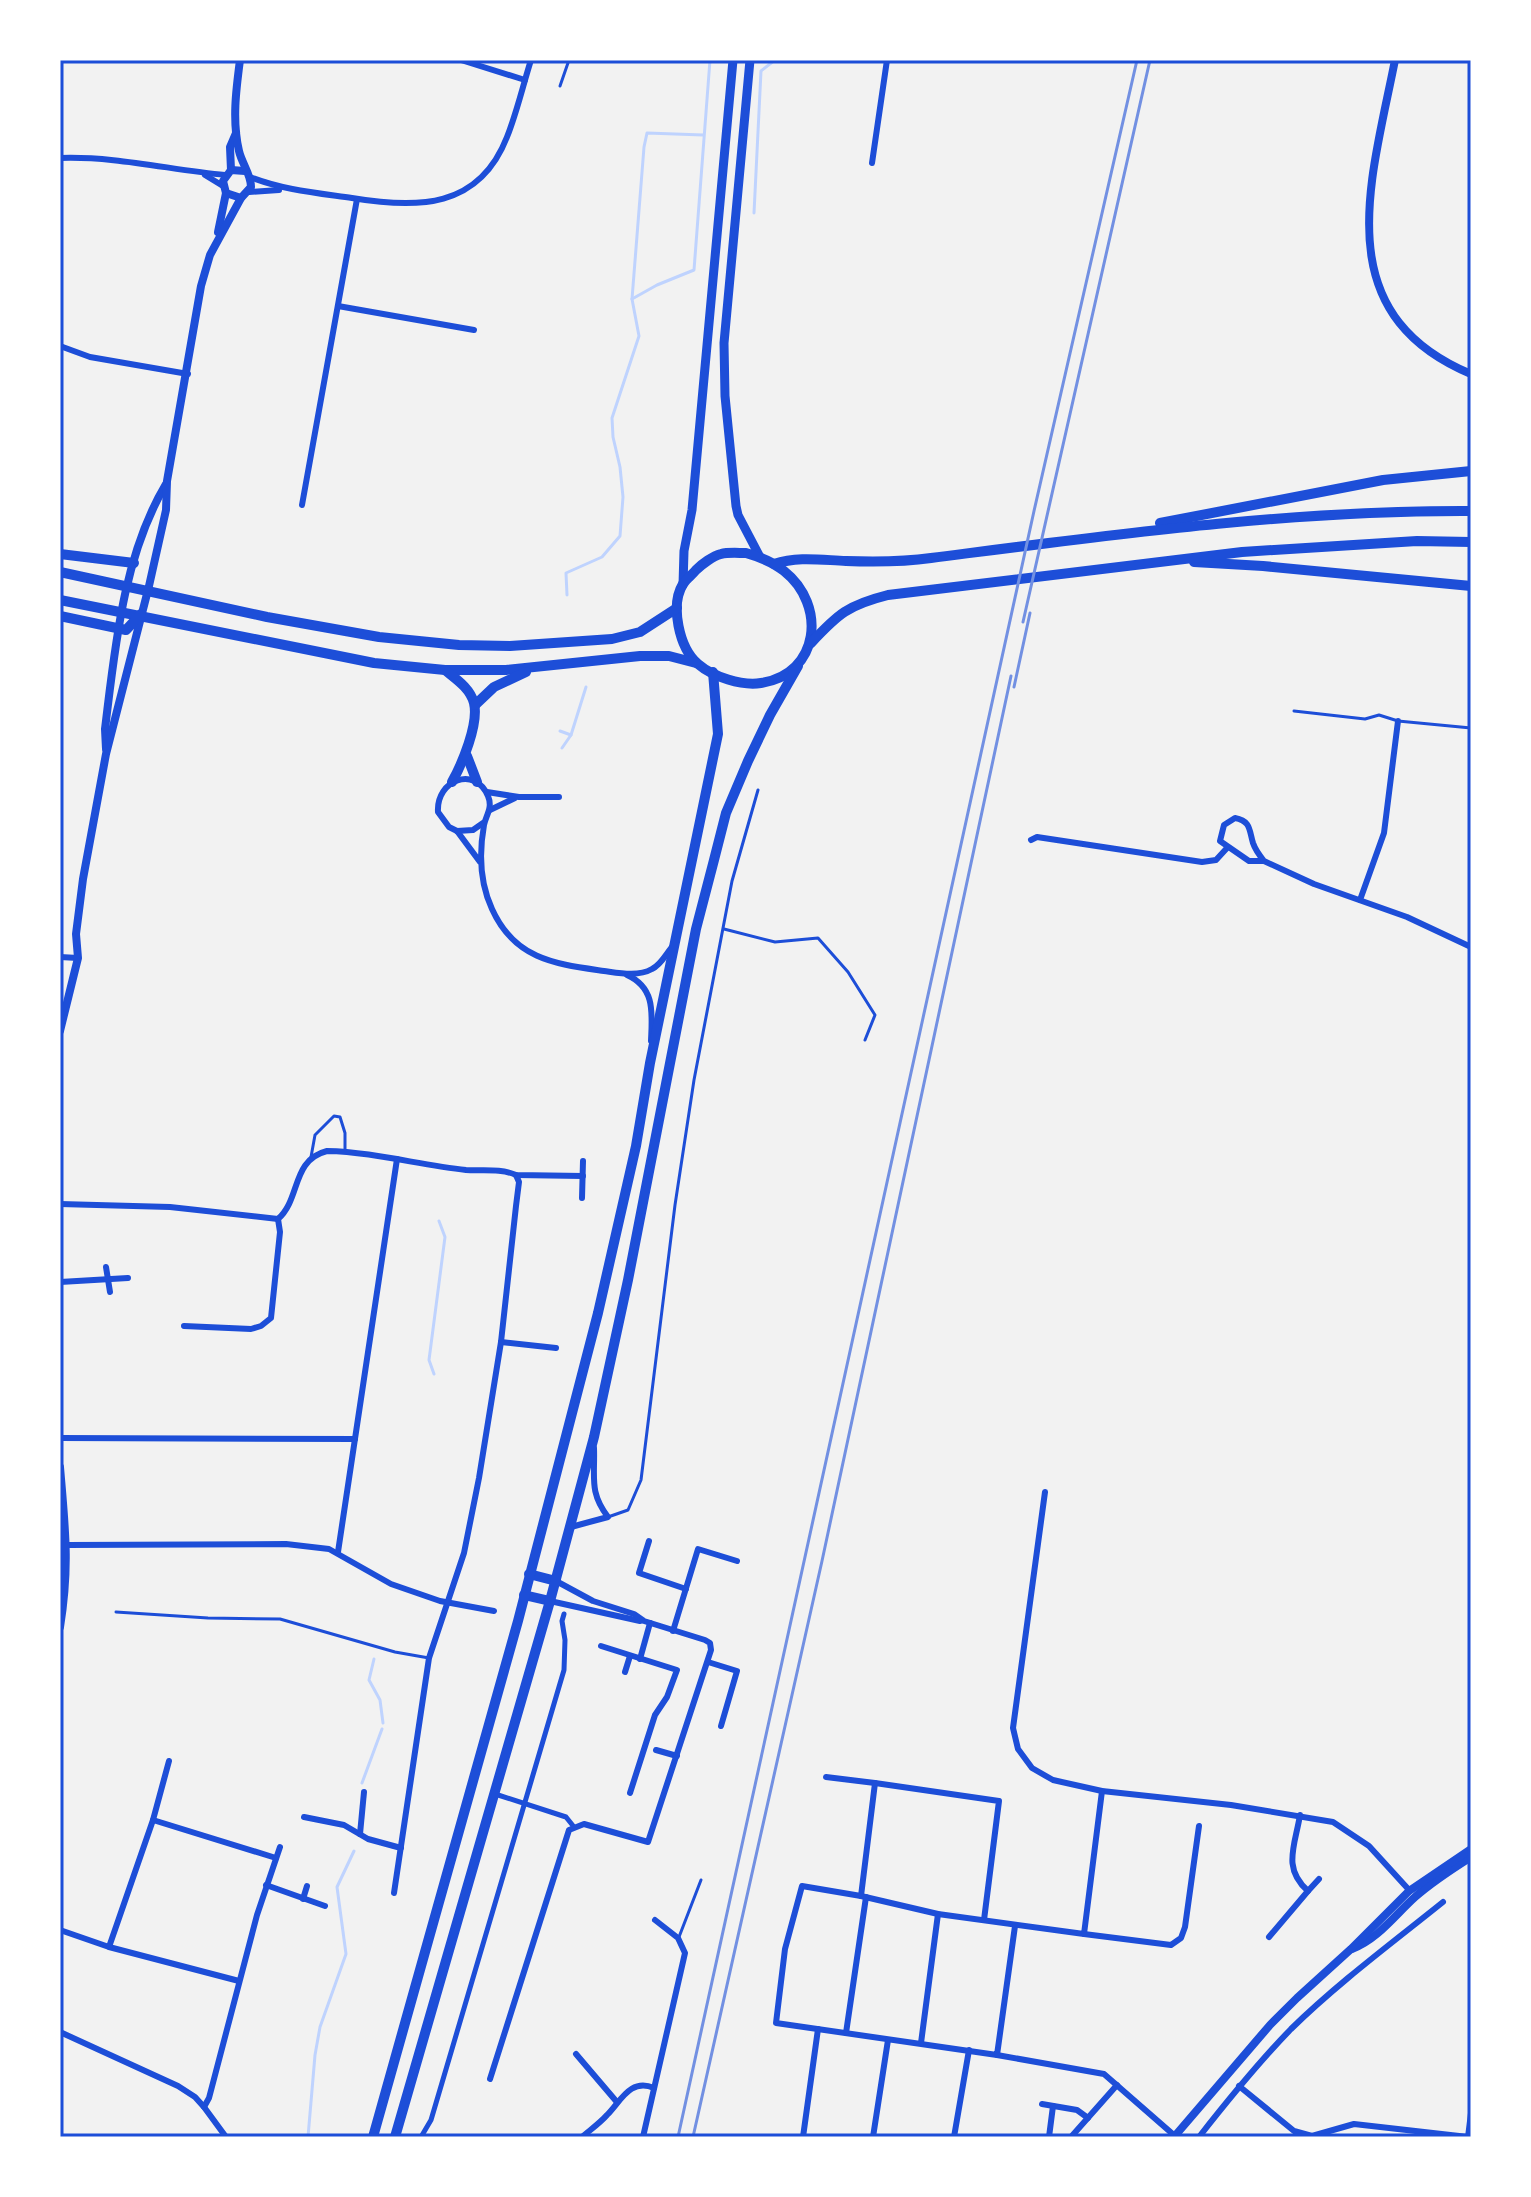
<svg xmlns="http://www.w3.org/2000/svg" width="1531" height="2197" viewBox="0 0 1531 2197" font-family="Overpass,sans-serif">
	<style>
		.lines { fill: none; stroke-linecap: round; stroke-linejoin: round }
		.stream { stroke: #bfd3fe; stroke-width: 3 }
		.service { stroke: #1d4ed8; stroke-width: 3 }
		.pedestrian { stroke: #1d4ed8; stroke-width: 5 }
		.minor { stroke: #1d4ed8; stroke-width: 6 }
		.tertiary { stroke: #1d4ed8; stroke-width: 8 }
		.secondary { stroke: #1d4ed8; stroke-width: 9 }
		.primary { stroke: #1d4ed8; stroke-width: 10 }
		.rail { stroke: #7290e2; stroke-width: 3 }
		.neatline { fill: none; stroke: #1d4ed8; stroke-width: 3 }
	</style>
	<rect width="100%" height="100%" fill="#f2f2f2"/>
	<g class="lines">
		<!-- stream -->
		<g class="stream">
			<path d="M 754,213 L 761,71 L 775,60"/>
			<path d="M 632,299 L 657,285 L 694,270 L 710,60"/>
			<path d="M 567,595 L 566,573 L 602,557 L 620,536 L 623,497 L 620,467 L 613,437 L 612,418 L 639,336 L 632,299 L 644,147 L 647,133 L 703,135"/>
			<path d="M 560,731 L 571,735"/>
			<path d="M 562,748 L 571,735 L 586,687"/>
			<path d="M 434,1374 L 429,1360 L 445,1237 L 439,1221"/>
			<path d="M 374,1659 L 369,1680 L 380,1700 L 383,1723"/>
			<path d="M 362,1783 L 382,1729"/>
			<path d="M 308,2137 L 315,2055 L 320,2027 L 346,1954 L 337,1887 L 354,1851"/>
		</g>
		<!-- service -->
		<g class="service">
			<path d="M 560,86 L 569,60"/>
			<path d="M 1294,711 L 1365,719 L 1379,715 L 1398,721 L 1471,728"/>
			<path d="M 724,929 L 775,942 L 818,938 L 848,972 L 875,1015 L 865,1040"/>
			<path d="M 311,1157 L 315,1135 L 334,1116 L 340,1117 L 345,1133 L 345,1152"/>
			<path d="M 608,1517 L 628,1510 L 641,1480 L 675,1205 L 694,1080 L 732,881 L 758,790"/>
			<path d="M 116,1612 L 208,1618 L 280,1619 L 395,1652 L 429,1658"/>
			<path d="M 679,1937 L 701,1880"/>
		</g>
		<!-- pedestrian -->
		<g class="pedestrian">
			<path d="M 495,1794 L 566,1817 L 574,1827"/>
			<path d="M 421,2137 L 431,2120 L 564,1670 L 565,1640 L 562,1621 L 564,1614"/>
		</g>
		<!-- minor -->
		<g class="minor">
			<path d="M 461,60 L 525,80"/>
			<path d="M 60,158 C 115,156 171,170 225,175"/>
			<path d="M 872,163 L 887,60"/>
			<path d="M 205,175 L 223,186"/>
			<path d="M 250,177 C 283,190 317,193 352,198 C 417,209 479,209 507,137 C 517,112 523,85 531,60"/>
			<path d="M 249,192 L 279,190"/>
			<path d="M 338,306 L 474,330"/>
			<path d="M 60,346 L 90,357 L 188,374"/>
			<path d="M 302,505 L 357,199"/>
			<path d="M 487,792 L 519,797 L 559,797"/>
			<path d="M 490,810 L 515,798"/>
			<path d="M 457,831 L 473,830 L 483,823"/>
			<path d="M 1031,840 L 1037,837 L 1202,862 L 1216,860 L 1227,848"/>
			<path d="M 1264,861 C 1260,856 1255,849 1253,843 C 1249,830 1251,821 1235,818 L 1224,825 L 1220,841 L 1249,861 L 1264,861 L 1314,884 L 1407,917 L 1471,947"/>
			<path d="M 480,862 L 457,831 L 449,827 L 438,812 C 436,780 475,765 488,796 C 493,808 486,815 484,825 C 479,853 480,883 492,909 C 515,960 556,964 604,971 C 619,973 638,977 652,969 C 661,965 666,954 672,947"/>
			<path d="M 1360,900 L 1384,833 L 1398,721"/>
			<path d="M 60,957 L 78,958"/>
			<path d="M 627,975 C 656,988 652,1014 651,1041"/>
			<path d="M 582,1198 L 583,1161"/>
			<path d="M 60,1204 L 170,1207 L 278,1219 C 301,1199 291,1160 327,1151 C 374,1152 419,1165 466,1170 C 482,1171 501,1168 516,1175 L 583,1176"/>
			<path d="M 106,1267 L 110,1292"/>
			<path d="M 60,1282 L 128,1278"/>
			<path d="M 184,1326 L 251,1329 L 261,1326 L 271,1318 L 280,1232 L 278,1219"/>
			<path d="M 501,1342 L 556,1348"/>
			<path d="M 60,1438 L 355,1439"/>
			<path d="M 1045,1492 L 1013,1728 L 1018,1749 L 1032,1768 L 1053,1780 L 1102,1791 L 1231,1805 L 1333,1822 L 1369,1846 L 1410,1891"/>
			<path d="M 571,1527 L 608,1517 C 589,1492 595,1478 594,1448"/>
			<path d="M 649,1541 L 639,1573 L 686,1589"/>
			<path d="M 67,1545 L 286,1544 L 329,1549 L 391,1584 L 440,1601 L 494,1611"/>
			<path d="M 338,1552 L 397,1159"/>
			<path d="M 550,1601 L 640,1621"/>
			<path d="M 673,1631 L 698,1549 L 737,1561"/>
			<path d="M 601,1646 L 677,1670 L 667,1697 L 655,1715 L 630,1793"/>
			<path d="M 640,1659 L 650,1623"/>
			<path d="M 708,1662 L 737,1671 L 721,1726"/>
			<path d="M 625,1672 L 630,1656"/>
			<path d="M 656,1750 L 677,1756"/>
			<path d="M 826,1777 L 875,1783"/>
			<path d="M 304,1817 L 344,1825 L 368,1839 L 401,1848"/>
			<path d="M 153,1820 L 276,1858"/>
			<path d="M 360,1834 L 364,1792"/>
			<path d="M 266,1885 L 325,1906"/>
			<path d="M 1308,1891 L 1319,1879"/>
			<path d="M 394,1893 L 429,1658 L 464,1553 L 479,1478 L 501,1342 L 516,1206 L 519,1182 L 516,1175"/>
			<path d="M 861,1896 L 875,1783 L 999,1801 L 984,1920"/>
			<path d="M 303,1899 L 307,1886"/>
			<path d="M 1015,1926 L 997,2055 L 776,2023 L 785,1949 L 802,1886 L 861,1896 L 938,1914 L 1084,1934 L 1102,1791"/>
			<path d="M 60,1930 L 109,1947 L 239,1981"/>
			<path d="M 1084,1934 L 1171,1945 L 1181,1938 L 1185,1927 L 1199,1826"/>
			<path d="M 1269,1937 L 1308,1891 C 1282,1868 1295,1846 1300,1815"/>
			<path d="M 109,1947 L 153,1820 L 169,1761"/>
			<path d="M 60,2032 L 178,2086 L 195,2097 L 204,2107 L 226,2137"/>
			<path d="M 846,2033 L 866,1897"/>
			<path d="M 921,2043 L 938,1914"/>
			<path d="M 576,2054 L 616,2101"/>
			<path d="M 997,2055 L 1104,2074 L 1175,2136"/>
			<path d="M 490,2079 L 569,1830 L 584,1824 L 648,1842 L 711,1650 L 710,1643 L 705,1640 L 644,1621 L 634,1614 L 593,1601 L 556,1581"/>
			<path d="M 1239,2086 L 1294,2131 L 1312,2136 L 1354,2124 L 1468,2137"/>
			<path d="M 1042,2104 L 1077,2110 L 1088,2118"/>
			<path d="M 204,2107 L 209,2098 L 257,1915 L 280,1847"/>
			<path d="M 582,2137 C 590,2130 600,2123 607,2115 C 621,2101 630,2078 654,2088"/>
			<path d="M 643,2137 L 685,1953 L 678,1938 L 655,1920"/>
			<path d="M 803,2137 L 818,2029"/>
			<path d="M 873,2137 L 888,2040"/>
			<path d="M 954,2137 L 969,2050"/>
			<path d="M 1049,2137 L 1053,2106"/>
			<path d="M 1071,2137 L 1117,2085"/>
			<path d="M 1199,2137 C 1228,2100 1258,2063 1291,2029 C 1338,1983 1392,1943 1443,1902"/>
			<path d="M 1468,2137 L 1471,2113"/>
		</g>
		<!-- tertiary -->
		<g class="tertiary">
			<path d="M 1395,60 C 1371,182 1326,313 1471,374"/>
			<path d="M 231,170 L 230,147 L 236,133"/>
			<path d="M 241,198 L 226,193 L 223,181 L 231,170 L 245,171"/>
			<path d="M 218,232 L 226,193"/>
			<path d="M 106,749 L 105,729 C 115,648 123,556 166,484"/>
			<path d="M 60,1031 L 78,958 L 76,934 L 83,879 L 106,754 L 149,586 L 166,510 L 167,481 L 201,286 L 210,255 L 241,198 L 251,187 C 251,174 242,164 239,151 C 232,121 236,90 240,60"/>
			<path d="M 60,1467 C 65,1527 70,1566 60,1627"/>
			<path d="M 1352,1949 C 1378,1939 1395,1915 1415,1897 C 1432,1882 1452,1869 1471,1857"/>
			<path d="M 1174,2137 L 1270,2025 L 1297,1998 L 1351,1949 L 1409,1891 L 1471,1849"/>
		</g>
		<!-- secondary -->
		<g class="secondary">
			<path d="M 750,60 L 724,343 L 725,396 L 736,506 L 738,515 L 760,557"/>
			<path d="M 683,585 L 684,551 L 692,510 L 733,60"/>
		</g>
		<!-- primary -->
		<g class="primary">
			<path d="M 1160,523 L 1383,480 L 1471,471"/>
			<path d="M 746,553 C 760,557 773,562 784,571 C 827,605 820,674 761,683 C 742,686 713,677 698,664 C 679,648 670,605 683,584 C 686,579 692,575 696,570 C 702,564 713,556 721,554 C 728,552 738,553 746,553 Z"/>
			<path d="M 60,554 L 134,563"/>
			<path d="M 1194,562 L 1263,566 L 1471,586"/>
			<path d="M 774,564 C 798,556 821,560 846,561 C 874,562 903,562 931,558 C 1110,535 1290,510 1471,511"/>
			<path d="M 60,572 L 267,617 L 379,637 L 459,645 L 510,646 L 612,639 L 640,632 L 677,608"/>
			<path d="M 60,600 L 374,663 L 445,670 L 506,670 L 640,656 L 669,656 L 696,663"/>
			<path d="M 60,616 L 126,630 L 141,614"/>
			<path d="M 811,643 C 838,614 848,605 888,595 L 1242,552 L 1417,541 L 1471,542"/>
			<path d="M 445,670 C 456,679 470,688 474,703 C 479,724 462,764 452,782"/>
			<path d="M 475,705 L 494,687 L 526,672"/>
			<path d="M 467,756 L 477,782"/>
			<path d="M 529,1574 L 556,1581"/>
			<path d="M 524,1595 L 550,1601"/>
			<path d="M 373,2137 L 518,1621 L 598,1313 L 636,1146 L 650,1063 L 718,734 L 713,672"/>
			<path d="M 395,2137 L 550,1601 L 594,1437 L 628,1280 L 696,929 L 714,860 L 726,813 L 748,761 L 770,715 L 798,666"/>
		</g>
		<!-- rail -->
		<g class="rail">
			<path d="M 1023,622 L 1150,60"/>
			<path d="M 1014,687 L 1030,613"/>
			<path d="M 678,2137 L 1034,511 L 1137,60"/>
			<path d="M 693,2137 L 822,1561 L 1011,676"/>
		</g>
	</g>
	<!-- border -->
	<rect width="1531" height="2197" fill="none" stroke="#ffffff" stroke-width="124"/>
	<rect x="62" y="62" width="1407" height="2073" class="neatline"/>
</svg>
